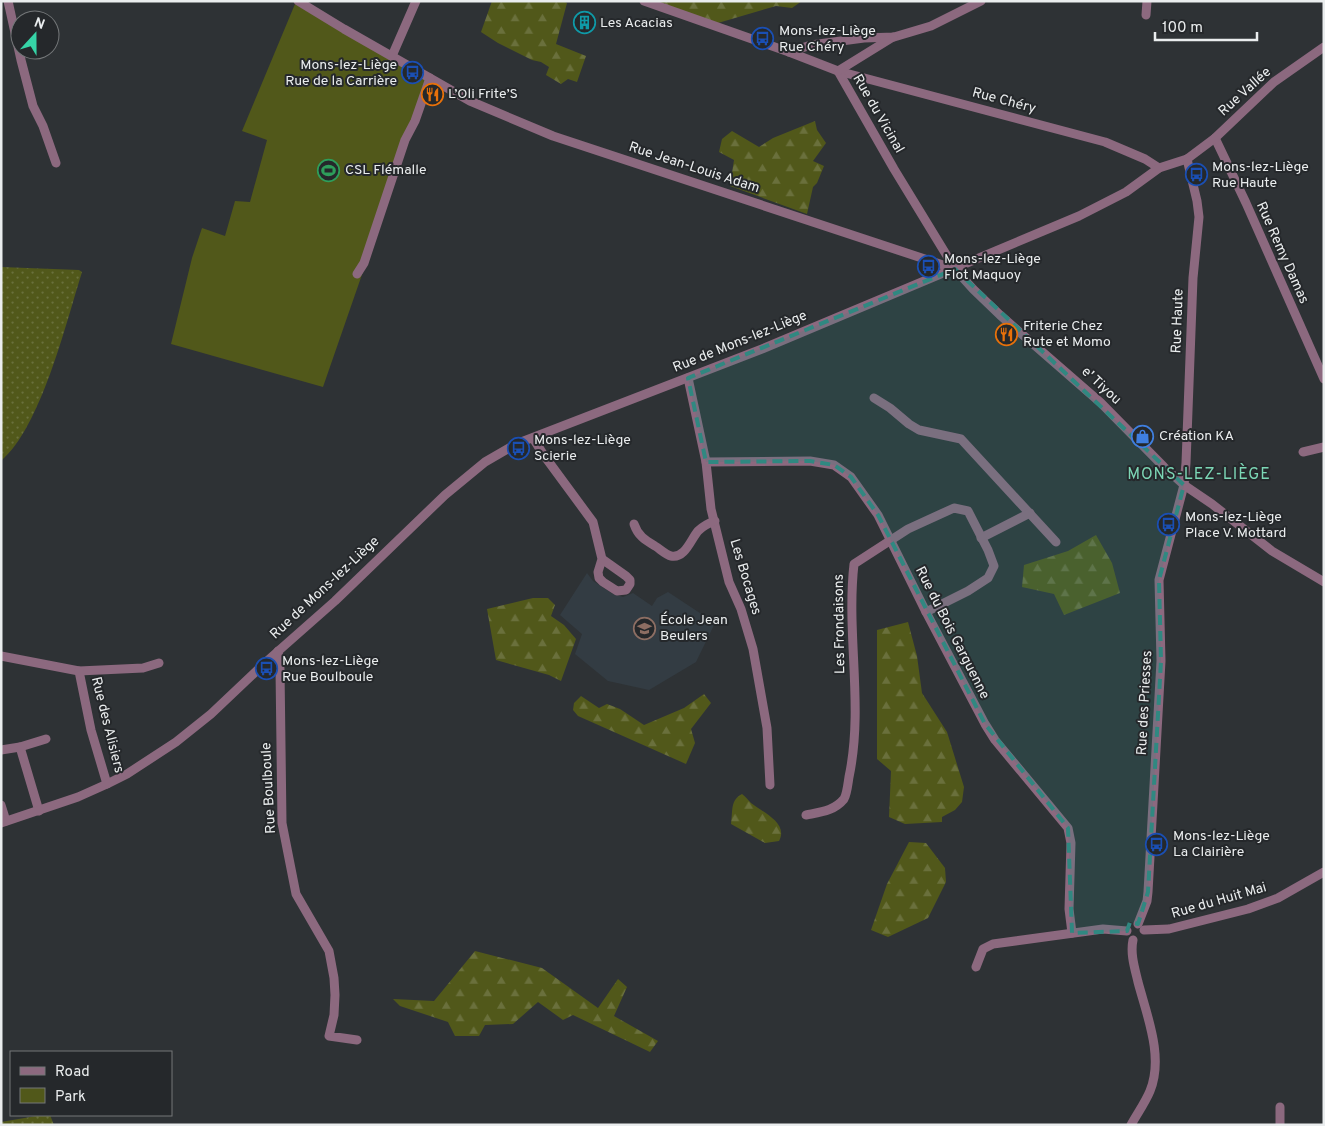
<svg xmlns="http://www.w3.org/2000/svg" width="1325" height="1126" viewBox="0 0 1325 1126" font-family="Overpass,sans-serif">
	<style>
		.built { fill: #333c43 }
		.green { fill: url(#green-dots) }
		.forest { fill: url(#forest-firs) }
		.pitch { fill: #51581a }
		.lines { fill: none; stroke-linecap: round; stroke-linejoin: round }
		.minor { stroke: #8c697f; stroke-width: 9 }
		.marked { fill: #308881; fill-opacity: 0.2; stroke: #308881; stroke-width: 4; stroke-dasharray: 10 6; stroke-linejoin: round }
		.labels { text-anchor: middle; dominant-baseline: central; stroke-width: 4; stroke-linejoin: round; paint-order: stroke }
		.poi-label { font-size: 14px; fill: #eaedee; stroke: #25282b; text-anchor: start }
		.street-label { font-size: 14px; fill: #eaedee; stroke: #25282b }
		.quarter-label { font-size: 16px; letter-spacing: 1px; fill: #7cd7b6; stroke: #25282b }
	</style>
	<defs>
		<pattern id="green-dots" width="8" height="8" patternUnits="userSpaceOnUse" patternTransform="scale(1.25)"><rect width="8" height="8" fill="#51581a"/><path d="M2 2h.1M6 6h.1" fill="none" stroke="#6a703c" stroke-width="1.8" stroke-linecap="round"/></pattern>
		<pattern id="forest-firs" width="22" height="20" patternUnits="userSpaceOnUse" patternTransform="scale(1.25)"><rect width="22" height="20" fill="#51581a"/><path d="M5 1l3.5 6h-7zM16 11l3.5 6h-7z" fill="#6a703c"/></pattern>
	</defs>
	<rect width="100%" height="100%" fill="#2e3235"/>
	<!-- built -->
	<path class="built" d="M 587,573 L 593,581 L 613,594 L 623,597 L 633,593 L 652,606 L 657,598 L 668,592 L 715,623 L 696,662 L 649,690 L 608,681 L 575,654 L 582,634 L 560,615 Z"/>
	<!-- green -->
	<g class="green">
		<path d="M 1,267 L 79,270 L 82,272 C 66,323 41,427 1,461 Z"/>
		<path d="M 42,1115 L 50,1115 L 54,1125 L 1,1125 L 1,1122 Z"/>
	</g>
	<!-- forest -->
	<g class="forest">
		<path d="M 492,1 L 563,1 L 567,3 L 556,44 L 586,56 L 577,82 L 568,79 L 561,84 L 546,75 L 549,67 L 541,62 L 532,60 L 498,43 L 481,32 Z"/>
		<path d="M 654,1 L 802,1 L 792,8 L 776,6 L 718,23 Z"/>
		<path d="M 815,121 L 817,130 L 826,143 L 813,161 L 824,166 L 817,183 L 813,187 L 807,214 L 730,186 L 734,160 L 719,152 L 722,139 L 732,131 L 759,147 L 773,138 Z"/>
		<path d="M 1096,535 L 1112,563 L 1120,593 L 1064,615 L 1054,594 L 1022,587 L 1024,565 L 1068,551 Z"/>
		<path d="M 533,598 L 548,598 L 555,605 L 551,616 L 564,625 L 576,639 L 561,681 L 549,675 L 496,660 L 487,609 Z"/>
		<path d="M 908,622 L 917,656 L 922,693 L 947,732 L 964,787 L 962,802 L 955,810 L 942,817 L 942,822 L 905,824 L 889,817 L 891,771 L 877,759 L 877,630 Z"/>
		<path d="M 704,694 L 711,703 L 691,729 L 695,743 L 686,764 L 578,716 L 573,710 L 574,703 L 581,696 L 599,708 L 607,704 L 620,709 L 644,725 L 684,708 Z"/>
		<path d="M 742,794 C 746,797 748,800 751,803 C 762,812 789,823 779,841 L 765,843 L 731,824 C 733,811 730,800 742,794 Z"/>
		<path d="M 909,842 L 926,843 L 945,868 L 946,882 L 928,918 L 888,937 L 871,930 L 887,884 Z"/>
		<path d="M 475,951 L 542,968 L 598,1008 L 618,979 L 627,987 L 614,1016 L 658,1041 L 650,1052 L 573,1015 L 563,1020 L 538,1002 L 513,1024 L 485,1025 L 479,1036 L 455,1036 L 448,1022 L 400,1006 L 393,999 L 434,1001 Z"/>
	</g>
	<!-- pitch -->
	<path class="pitch" d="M 295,4 L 431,83 L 409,139 L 323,387 L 171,344 L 192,258 L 202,228 L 225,236 L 235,201 L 250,202 L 267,140 L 242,131 Z"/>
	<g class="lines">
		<!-- minor -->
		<g class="minor">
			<path d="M 8,1 L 21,60 L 33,106 L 43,126 L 56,163"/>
			<path d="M 298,1 L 344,29 L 470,101 L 553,136 L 955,269"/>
			<path d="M 644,1 L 789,52 L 838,71 L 1105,142 L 1145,159 L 1159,168"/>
			<path d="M 1146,15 L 1147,1"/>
			<path d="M 789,52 L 811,45 L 864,38 L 894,37 L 931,26 L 981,1"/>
			<path d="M 392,56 L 416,1"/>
			<path d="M 838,71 L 894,169 L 955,269 L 973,289 L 1000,315 L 1101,403 L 1164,467 L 1184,485 L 1212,504 L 1272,551 L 1324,582"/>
			<path d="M 838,71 L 893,37"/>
			<path d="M 1215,138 L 1246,203 L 1324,379"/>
			<path d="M 357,274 L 364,263 L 405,140 L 415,121 L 430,78"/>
			<path d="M 688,378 L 706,462 L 711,509 L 729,582 L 741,609 L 753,649 L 767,728 L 770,785"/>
			<path d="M 874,398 L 890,408 L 909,424 L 919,430 L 961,439 L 1056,542"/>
			<path d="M 533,438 L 543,454 L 593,522 L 602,559 L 598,572 L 599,578 L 603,582 L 617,591 L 626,590 L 630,584 L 630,580 L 626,576 L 602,559"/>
			<path d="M 1303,452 L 1324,447"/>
			<path d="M 706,462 L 810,461 L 834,465 L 851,477 L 878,515 L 926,612 L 985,724 L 995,740 L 1068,828 L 1071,843 L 1069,909 L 1072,933"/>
			<path d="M 634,524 C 638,536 645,540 655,546 C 660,549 666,555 671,556 C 685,559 691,539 698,531 C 703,526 709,523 715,521"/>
			<path d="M 981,538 L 1030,513"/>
			<path d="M 278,651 L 280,669 L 282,823 L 296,894 L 329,951 L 334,978 L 335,995 L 334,1015 L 329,1036 L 357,1040"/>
			<path d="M 1,656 L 79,671 L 143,668 L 159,663"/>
			<path d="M 79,671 L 91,730 L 107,784"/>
			<path d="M 20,747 L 39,811"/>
			<path d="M 1,750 L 20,747 L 46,739"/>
			<path d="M 1,805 L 6,821"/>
			<path d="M 806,815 C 821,812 834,811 844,799 C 847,794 848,783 849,777 C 864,706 846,635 854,564 L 908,529 L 954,508 L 968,511 L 988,550 L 994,566 L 988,578 L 968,591 L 926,612"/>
			<path d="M 1,823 L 78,797 L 107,784 L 127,774 L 176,742 L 211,714 L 267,661 L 335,601 L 445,495 L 485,462 L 516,444 L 762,349 L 1079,216 L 1126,192 L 1159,168 L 1187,159 L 1215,138 L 1274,82 L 1324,47"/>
			<path d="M 1138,924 L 1147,901 L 1148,892 L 1161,661 L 1159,580 L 1184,485 L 1186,463 L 1193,278 L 1199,217 L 1197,201 L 1187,159"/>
			<path d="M 1144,930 L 1169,929 L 1248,909 L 1278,898 L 1324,872"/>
			<path d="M 976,967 L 983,949 L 993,944 L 1103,929 L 1127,931"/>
			<path d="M 1280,1107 L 1280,1125"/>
			<path d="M 1131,1125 C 1137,1114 1145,1103 1150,1091 C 1164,1057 1147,1016 1138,982 C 1135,969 1130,954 1133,940"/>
		</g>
	</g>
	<!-- marked area -->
	<path class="marked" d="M 955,269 L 1184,485 L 1159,580 L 1161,661 L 1148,892 L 1138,924 L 1130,922 L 1127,931 L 1072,933 L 1068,828 L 985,724 L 878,515 L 851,477 L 834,465 L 810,461 L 706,462 L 688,378 Z"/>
	<!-- icons -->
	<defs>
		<symbol id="building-ring" viewBox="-11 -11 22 22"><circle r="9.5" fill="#25282b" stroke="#0f9aa8" stroke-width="1.5"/><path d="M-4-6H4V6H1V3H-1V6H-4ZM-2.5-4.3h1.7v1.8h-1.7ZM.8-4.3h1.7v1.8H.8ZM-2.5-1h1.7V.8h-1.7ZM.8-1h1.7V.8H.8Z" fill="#0f9aa8"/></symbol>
		<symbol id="bus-ring" viewBox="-11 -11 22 22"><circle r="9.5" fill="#25282b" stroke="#1a4fb4" stroke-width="1.5"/><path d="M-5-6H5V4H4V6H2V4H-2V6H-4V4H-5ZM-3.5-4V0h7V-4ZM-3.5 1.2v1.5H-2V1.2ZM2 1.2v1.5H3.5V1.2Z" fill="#1a4fb4"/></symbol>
		<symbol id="restaurant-ring" viewBox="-11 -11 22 22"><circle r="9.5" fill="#25282b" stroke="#e8710a" stroke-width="1.5"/><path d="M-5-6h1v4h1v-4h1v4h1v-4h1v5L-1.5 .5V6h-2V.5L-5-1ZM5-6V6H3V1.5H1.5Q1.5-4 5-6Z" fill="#e8710a"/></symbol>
		<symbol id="stadium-ring" viewBox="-11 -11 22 22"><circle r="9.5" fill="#25282b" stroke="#2e9e5b" stroke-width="1.5"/><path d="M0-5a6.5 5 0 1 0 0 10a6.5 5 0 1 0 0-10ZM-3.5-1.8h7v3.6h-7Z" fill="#2e9e5b"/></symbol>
		<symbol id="shop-ring" viewBox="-11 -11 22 22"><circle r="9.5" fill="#25282b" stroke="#3f7fe0" stroke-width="1.5"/><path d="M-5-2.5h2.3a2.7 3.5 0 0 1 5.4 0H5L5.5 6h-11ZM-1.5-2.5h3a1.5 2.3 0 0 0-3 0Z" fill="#3f7fe0"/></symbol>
		<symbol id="school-ring" viewBox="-11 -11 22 22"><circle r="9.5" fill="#25282b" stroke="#8d6e63" stroke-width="1.5"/><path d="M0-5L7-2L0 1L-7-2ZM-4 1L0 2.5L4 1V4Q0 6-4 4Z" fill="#8d6e63"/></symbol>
	</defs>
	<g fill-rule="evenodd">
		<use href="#building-ring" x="572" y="10" width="25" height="25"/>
		<use href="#bus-ring" x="750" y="26" width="25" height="25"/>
		<use href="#bus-ring" x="400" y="60" width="25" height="25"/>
		<use href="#restaurant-ring" x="420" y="82" width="25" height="25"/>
		<use href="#stadium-ring" x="316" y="158" width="25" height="25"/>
		<use href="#bus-ring" x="1184" y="162" width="25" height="25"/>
		<use href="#bus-ring" x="916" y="254" width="25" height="25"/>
		<use href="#restaurant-ring" x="994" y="322" width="25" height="25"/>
		<use href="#shop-ring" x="1130" y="424" width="25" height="25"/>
		<use href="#bus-ring" x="506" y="436" width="25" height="25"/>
		<use href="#bus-ring" x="1156" y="512" width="25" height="25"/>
		<use href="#school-ring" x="632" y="616" width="25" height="25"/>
		<use href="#bus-ring" x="254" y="656" width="25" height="25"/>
		<use href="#bus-ring" x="1144" y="832" width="25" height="25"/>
	</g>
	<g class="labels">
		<!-- poi labels -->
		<g class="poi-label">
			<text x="600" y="23">Les Acacias</text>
			<text x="779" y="31">Mons-lez-Liège<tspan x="779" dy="16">Rue Chéry</tspan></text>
			<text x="397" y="65" text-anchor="end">Mons-lez-Liège<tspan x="397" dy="16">Rue de la Carrière</tspan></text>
			<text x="448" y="94">L’Oli Frite’S</text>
			<text x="1212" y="167">Mons-lez-Liège<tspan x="1212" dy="16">Rue Haute</tspan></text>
			<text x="345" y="170">CSL Flémalle</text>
			<text x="944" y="259">Mons-lez-Liège<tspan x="944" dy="16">Flot Maquoy</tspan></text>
			<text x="1023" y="326">Friterie Chez<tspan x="1023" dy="16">Rute et Momo</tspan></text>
			<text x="1159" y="436">Création KA</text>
			<text x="534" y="440">Mons-lez-Liège<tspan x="534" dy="16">Scierie</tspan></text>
			<text x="1185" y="517">Mons-lez-Liège<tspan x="1185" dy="16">Place V. Mottard</tspan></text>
			<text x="660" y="620">École Jean<tspan x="660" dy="16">Beulers</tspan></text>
			<text x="282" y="661">Mons-lez-Liège<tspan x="282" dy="16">Rue Boulboule</tspan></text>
			<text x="1173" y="836">Mons-lez-Liège<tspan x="1173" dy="16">La Clairière</tspan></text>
		</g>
		<!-- street labels -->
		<g class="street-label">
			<text transform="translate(1245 92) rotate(-42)">Rue Vallée</text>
			<text transform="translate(1004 101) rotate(15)">Rue Chéry</text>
			<text transform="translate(878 114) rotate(60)">Rue du Vicinal</text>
			<text transform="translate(694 168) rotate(18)">Rue Jean-Louis Adam</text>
			<text transform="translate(1282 253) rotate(66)">Rue Remy Damas</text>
			<text transform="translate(1178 321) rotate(-88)">Rue Haute</text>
			<text transform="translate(740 342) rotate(-22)">Rue de Mons-lez-Liège</text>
			<text transform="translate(1101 386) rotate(43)">e' Tiyou</text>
			<text transform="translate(745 577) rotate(73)">Les Bocages</text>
			<text transform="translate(325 588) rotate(-43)">Rue de Mons-lez-Liège</text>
			<text transform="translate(840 624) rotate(-91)">Les Frondaisons</text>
			<text transform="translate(952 633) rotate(63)">Rue du Bois Garguenne</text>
			<text transform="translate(1145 703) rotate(-87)">Rue des Priesses</text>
			<text transform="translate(107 725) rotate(76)">Rue des Alisiers</text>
			<text transform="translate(269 788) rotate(-93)">Rue Boulboule</text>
			<text transform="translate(1219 901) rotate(-16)">Rue du Huit Mai</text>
		</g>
		<!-- quarter labels -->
		<g class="quarter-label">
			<text x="1199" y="475">MONS-LEZ-LIÈGE</text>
		</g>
	</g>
	<!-- border -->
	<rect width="1325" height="1126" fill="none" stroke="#eaedee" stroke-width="5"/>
	<!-- legend -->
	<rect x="10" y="1051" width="162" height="65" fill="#25282b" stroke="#747779"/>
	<rect x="20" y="1067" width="25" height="8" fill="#8c697f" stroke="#747779"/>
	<text x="55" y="1076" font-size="15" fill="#eaedee">Road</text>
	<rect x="20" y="1088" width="25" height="15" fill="#51581a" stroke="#747779"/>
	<text x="55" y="1101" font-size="15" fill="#eaedee">Park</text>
	<!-- north arrow -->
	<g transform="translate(35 35) rotate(21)"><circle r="24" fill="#25282b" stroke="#747779"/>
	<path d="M0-4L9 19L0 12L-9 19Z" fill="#36d4a7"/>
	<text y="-8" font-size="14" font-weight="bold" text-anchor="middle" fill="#eaedee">N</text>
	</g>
	<!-- scale -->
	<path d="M1155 32v8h102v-8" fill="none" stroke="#eaedee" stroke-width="2.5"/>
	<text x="1162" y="32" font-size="15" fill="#eaedee" stroke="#25282b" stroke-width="4" paint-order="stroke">100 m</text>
</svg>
